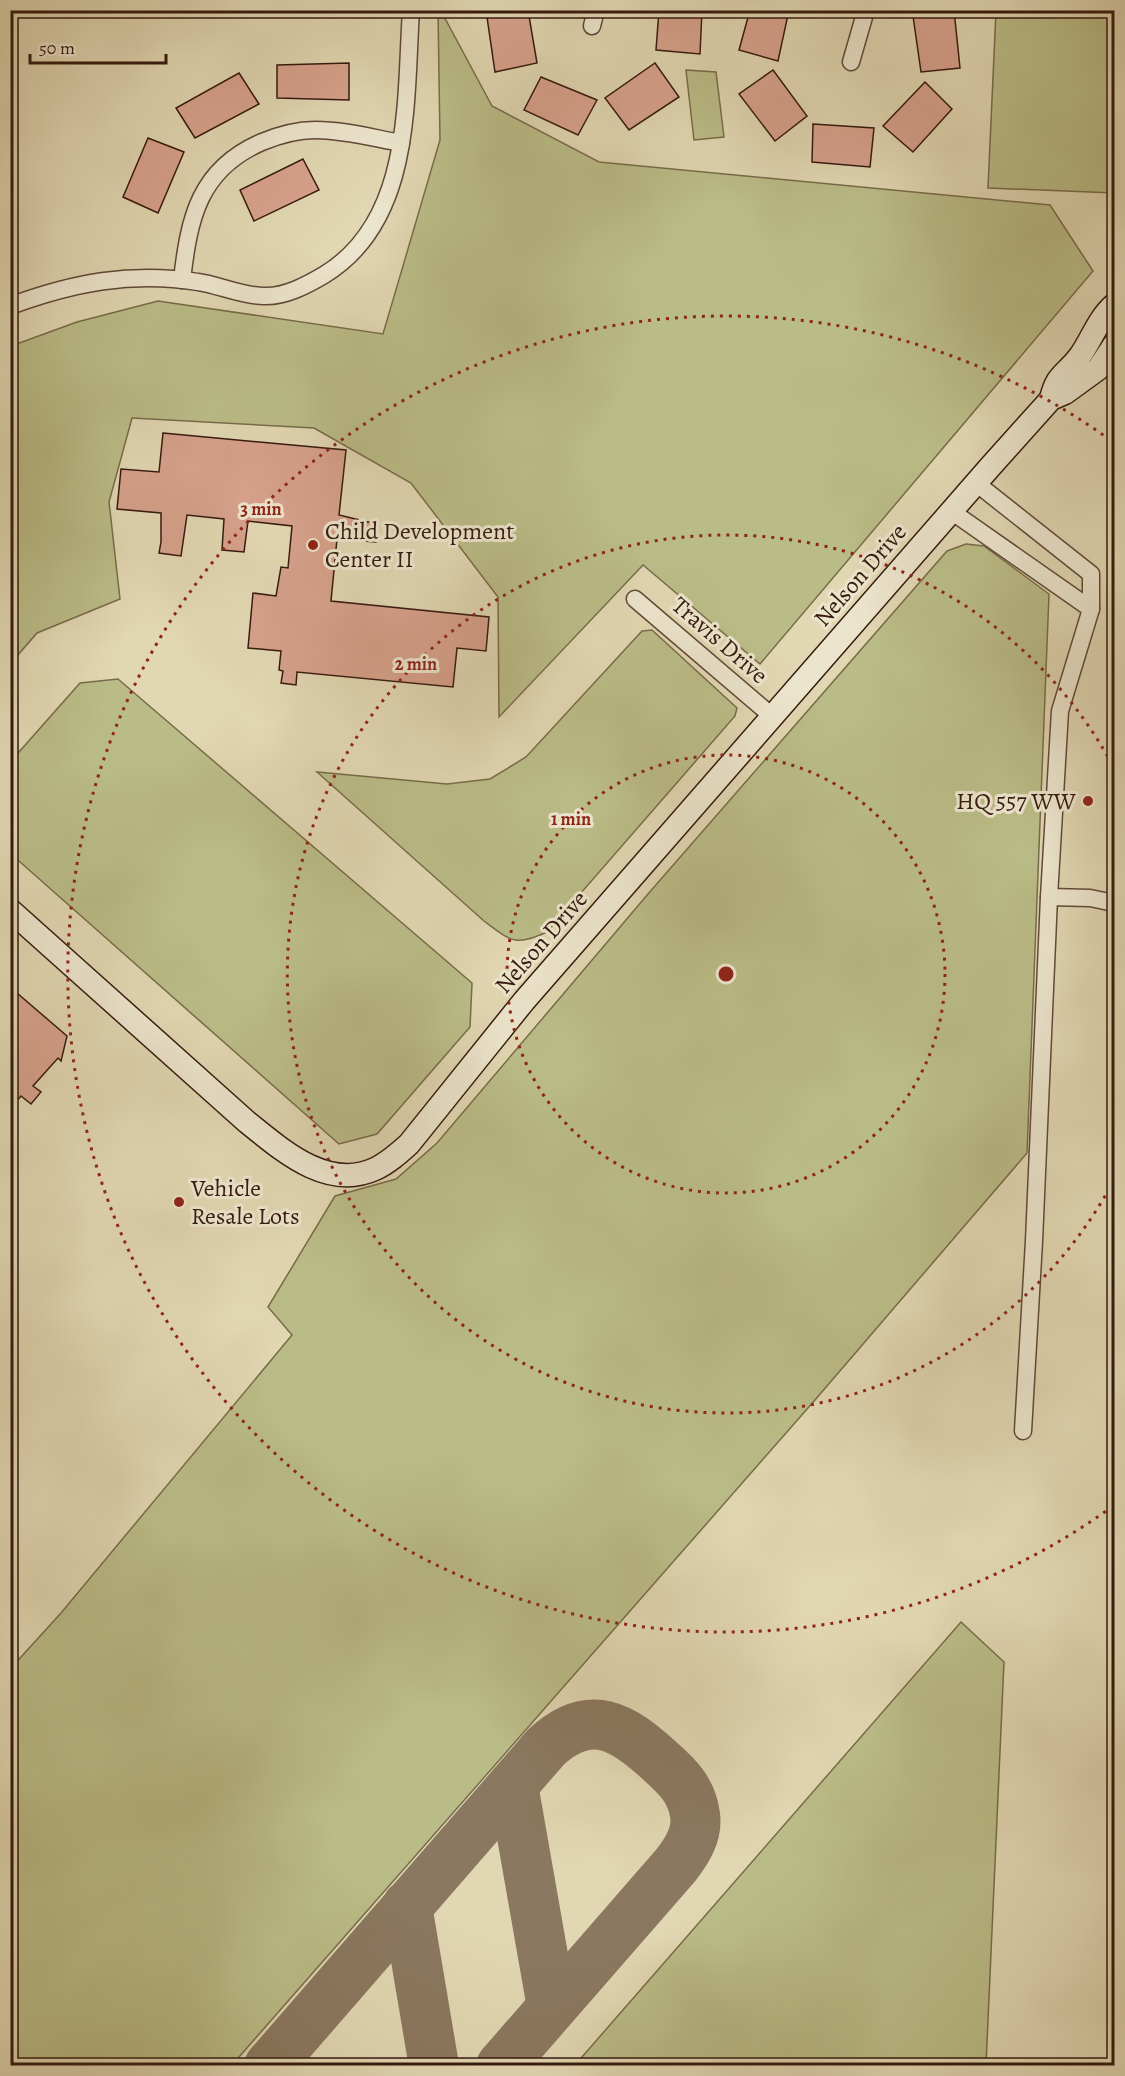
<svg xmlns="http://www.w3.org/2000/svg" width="1125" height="2076" viewBox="0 0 1125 2076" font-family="Alegreya,serif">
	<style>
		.green { fill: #babc87; stroke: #786b4b; stroke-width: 1.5 }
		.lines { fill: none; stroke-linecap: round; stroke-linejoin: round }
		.taxiway { stroke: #8b7860; stroke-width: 50 }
		.building { fill: #d7a18c; stroke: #351a0f; stroke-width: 1.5 }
		.street-casing { stroke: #604938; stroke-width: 19 }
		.secondary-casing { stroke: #351a0f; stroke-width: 25 }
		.street { stroke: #ece5cd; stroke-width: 16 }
		.secondary { stroke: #ece5cd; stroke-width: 22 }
		.ring { fill: none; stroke: #8f2418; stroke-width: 3; stroke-dasharray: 3 6 }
		.poi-dot { fill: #8f2418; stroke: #ece5cd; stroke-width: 2 }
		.labels { text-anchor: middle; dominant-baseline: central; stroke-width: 6; stroke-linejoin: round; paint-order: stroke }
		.poi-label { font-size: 24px; fill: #351a0f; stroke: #ece5cd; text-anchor: start }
		.street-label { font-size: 24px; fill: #351a0f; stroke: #ece5cd }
		.centre { fill: #8f2418; stroke: #ece5cd; stroke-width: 3 }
		.ring-label { font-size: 18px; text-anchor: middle; font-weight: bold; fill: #8f2418; stroke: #ece5cd; stroke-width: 6; stroke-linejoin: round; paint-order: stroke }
	</style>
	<rect width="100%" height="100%" fill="#e1d7b2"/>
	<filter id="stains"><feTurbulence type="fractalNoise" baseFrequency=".00333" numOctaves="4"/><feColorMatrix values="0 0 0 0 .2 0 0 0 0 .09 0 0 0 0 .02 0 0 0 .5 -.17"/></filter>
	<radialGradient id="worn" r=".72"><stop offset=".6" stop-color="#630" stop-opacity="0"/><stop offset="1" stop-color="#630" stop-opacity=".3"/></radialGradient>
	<!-- green -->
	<g class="green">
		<path d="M 438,11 L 441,11 L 492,106 L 599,162 L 1050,205 L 1093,271 L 760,664 L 643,565 L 499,717 L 498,597 L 411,483 L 314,428 L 132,418 L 109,502 L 120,599 L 37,633 L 11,663 L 11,346 L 77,322 L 158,301 L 383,334 L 440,140 Z"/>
		<path d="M 996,11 L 1114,11 L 1114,193 L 988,188 Z"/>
		<path d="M 686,70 L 716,72 L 724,137 L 694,140 Z"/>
		<path d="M 966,544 L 984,546 L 1049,594 L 1027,1153 L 815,1400 L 232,2065 L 11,2065 L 11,1668 L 61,1613 L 292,1335 L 268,1307 L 335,1196 L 396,1179 L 437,1143 L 648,894 L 947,551 Z"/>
		<path d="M 652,630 L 737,708 L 735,716 L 547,932 C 515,947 511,941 484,921 L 317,772 L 447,784 L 490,779 L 526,757 L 642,631 Z"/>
		<path d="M 118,679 L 472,983 L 470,1027 L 377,1134 L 339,1144 L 11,854 L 11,761 L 80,683 Z"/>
		<path d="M 961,1622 L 1004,1662 L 986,2065 L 575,2065 Z"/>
	</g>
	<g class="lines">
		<!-- taxiway -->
		<g class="taxiway">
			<path d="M 513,1785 L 552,2007"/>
			<path d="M 407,1906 L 434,2066"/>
			<path d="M 269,2066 L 546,1747 C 591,1706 623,1727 661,1762 C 678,1777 692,1791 695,1815 C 698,1834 687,1851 676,1865 L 501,2066"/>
		</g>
	</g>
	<!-- building -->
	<g class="building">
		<path d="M 511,10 L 528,10 L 537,63 L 495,72 L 487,17 Z"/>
		<path d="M 659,10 L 702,10 L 700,54 L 656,50 Z"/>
		<path d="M 750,10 L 789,10 L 778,61 L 739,50 Z"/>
		<path d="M 954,10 L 960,68 L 921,72 L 913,16 Z"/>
		<path d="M 349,63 L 349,100 L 277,98 L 277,65 Z"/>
		<path d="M 655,63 L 679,97 L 629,130 L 605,98 Z"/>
		<path d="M 773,70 L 807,116 L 775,141 L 739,94 Z"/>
		<path d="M 239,73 L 259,104 L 195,138 L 176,108 Z"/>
		<path d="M 541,77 L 597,100 L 578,135 L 524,110 Z"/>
		<path d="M 925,82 L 952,109 L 913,152 L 883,126 Z"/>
		<path d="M 813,124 L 874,128 L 870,167 L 812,162 Z"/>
		<path d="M 148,138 L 184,152 L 158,213 L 123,197 Z"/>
		<path d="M 303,159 L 319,190 L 254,221 L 240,190 Z"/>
		<path d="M 163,433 L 346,450 L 339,515 L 368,522 L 378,522 L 376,542 L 337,539 L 331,601 L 489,617 L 486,651 L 457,648 L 453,687 L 297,672 L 296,685 L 281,683 L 283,671 L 279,670 L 281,651 L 248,648 L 253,593 L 276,596 L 281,567 L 288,568 L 292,526 L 248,521 L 244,552 L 222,550 L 224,519 L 187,515 L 181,556 L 159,553 L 161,542 L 161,513 L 117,509 L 121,469 L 159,472 Z"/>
		<path d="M 10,987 L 67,1036 L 61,1061 L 58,1058 L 33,1086 L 41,1092 L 31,1104 L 21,1096 L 10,1109 Z"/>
	</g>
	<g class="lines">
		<defs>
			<g id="street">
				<path d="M 592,26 L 596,10"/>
				<path d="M 851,62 L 866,10"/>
				<path d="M 182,280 C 189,218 199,169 262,142 C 279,135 296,130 315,130 C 344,130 373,138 401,143"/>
				<path d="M 10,306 C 72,283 132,271 198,282 C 219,285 242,296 264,296 C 285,297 307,285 324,275 C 413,221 405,101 411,10"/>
				<path d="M 976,483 L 1091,574 L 1091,609 L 1060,711 L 1049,897 L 1090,898 L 1114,903"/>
				<path d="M 951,511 L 1091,609"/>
				<path d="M 635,599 L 773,717"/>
				<path d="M 1023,1431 L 1034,1241 L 1049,897"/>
			</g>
			<g id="secondary">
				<path d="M 1051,399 C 1057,373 1066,375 1080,356 C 1092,339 1098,319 1114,305"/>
				<path d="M 10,910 L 247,1122 C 282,1150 327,1191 375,1169 C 388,1163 399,1153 409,1144 L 524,1001 L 990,467 L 1051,399 L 1065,393 L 1098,369 L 1114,345"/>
			</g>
		</defs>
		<!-- street casing -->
		<use href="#street" class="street-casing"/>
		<!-- secondary casing -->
		<use href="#secondary" class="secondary-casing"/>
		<!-- street -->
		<use href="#street" class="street"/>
		<!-- secondary -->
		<use href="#secondary" class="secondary"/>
	</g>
	<!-- distance rings -->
	<g class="ring">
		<circle cx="726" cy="974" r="219"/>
		<path d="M1114 1180A439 439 0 1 1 1114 768"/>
		<path d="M1113 1506A658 658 0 1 1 1113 442"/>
	</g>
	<!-- markers -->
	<g class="poi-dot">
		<circle cx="313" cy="545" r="6"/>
		<circle cx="1088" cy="801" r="6"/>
		<circle cx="179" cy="1202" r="6"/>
	</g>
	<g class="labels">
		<!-- poi labels -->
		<g class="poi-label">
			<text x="325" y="531">Child Development<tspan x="325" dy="28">Center II</tspan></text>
			<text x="1076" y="801" text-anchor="end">HQ 557 WW</text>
			<text x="191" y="1188">Vehicle<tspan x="191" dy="28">Resale Lots</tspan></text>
		</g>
		<!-- street labels -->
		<g class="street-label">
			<text transform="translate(860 575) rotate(-49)">Nelson Drive</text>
			<text transform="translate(720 640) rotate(41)">Travis Drive</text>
			<text transform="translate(541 942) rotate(-49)">Nelson Drive</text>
		</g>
	</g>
	<circle cx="726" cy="974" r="9" class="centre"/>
	<g class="ring-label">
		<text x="261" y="515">3 min</text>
		<text x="416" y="670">2 min</text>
		<text x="571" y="825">1 min</text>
	</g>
	<!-- margin -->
	<rect width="1125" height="2076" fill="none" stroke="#e1d7b2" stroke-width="36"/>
	<rect x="12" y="12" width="1101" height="2052" fill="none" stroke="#351a0f" stroke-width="3"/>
	<rect x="18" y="18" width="1089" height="2040" fill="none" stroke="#351a0f" stroke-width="1.5"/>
	<!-- scale -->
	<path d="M30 54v9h136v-9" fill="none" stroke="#351a0f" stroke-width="3"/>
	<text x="39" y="54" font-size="18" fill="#351a0f" stroke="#ece5cd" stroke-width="4.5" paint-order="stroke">50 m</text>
	<rect width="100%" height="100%" filter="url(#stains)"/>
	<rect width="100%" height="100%" fill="url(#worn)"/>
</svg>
